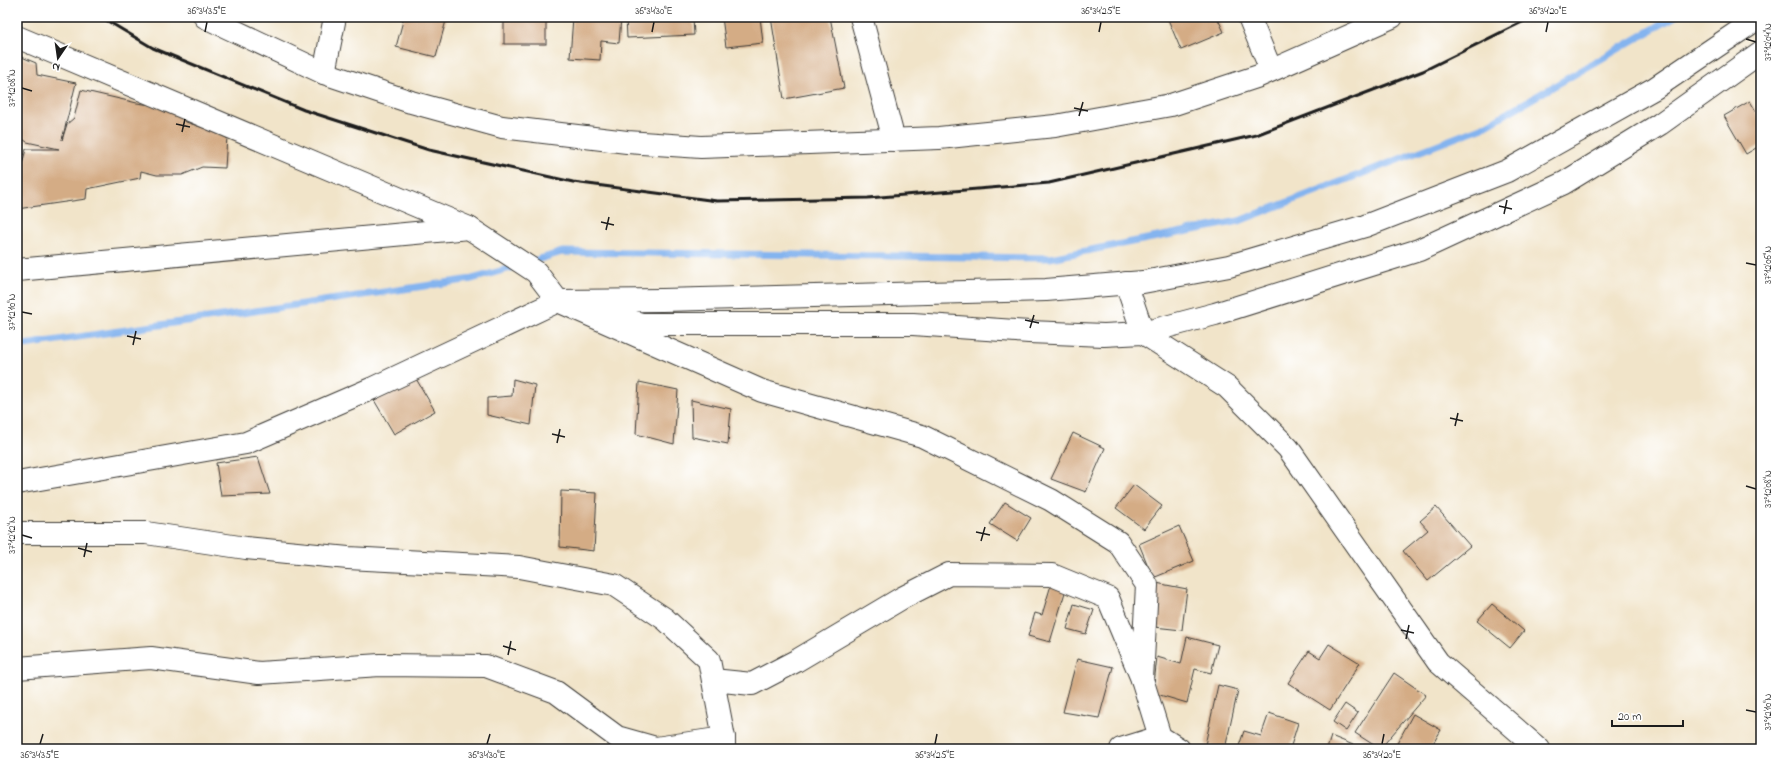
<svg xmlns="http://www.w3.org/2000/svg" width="1778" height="766" viewBox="0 0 1778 766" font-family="'Indie Flower',sans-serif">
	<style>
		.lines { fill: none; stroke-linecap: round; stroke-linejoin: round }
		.stream { stroke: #84b4ef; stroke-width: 7 }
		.building { fill: #d4ac85 }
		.minor-casing { stroke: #3c3a36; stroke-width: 24 }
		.tertiary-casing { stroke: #3c3a36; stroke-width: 24 }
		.minor { stroke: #fff; stroke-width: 22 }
		.tertiary { stroke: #fff; stroke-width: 22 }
		.rail { stroke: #1c1c1c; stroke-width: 3 }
		.ticks { fill: none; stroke: #1c1c1c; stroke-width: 1.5 }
		.neatline { fill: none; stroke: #1c1c1c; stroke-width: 1.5 }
		.ticks-label { font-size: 10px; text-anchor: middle; fill: #1c1c1c }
	</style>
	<rect width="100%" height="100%" fill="#fff"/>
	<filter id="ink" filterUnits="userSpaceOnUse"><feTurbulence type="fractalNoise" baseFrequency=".025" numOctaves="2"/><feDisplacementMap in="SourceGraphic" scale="8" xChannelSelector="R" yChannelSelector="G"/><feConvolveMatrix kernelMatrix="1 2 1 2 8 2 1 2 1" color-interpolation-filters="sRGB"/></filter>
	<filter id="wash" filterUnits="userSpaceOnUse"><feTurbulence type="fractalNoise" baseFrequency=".012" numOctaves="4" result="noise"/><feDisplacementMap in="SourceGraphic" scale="16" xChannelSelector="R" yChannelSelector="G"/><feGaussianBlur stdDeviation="0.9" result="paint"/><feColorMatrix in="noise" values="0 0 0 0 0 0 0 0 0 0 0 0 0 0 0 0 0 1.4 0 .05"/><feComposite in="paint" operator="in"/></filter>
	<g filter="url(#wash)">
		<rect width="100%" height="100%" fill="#f1e4c9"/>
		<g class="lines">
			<!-- stream -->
			<g class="stream">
				<path d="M 530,262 L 562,252 L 1050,258 L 1239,221 L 1483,127 L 1674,17"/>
				<path d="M 17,346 L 472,279 L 518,266"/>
			</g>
		</g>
		<g id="blocks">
			<!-- building -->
			<g class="building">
				<path d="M 404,17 L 447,17 L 436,57 L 396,47 Z"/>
				<rect x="504" y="17" width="42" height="27"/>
				<path d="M 573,17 L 621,17 L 619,43 L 601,41 L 600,60 L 570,58 Z"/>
				<path d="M 626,17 L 693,17 L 694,35 L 627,38 Z"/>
				<path d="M 722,17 L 760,17 L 763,43 L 726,47 Z"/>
				<path d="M 771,17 L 830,17 L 844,88 L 784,99 Z"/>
				<path d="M 1167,17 L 1217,17 L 1224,32 L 1181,50 Z"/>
				<path d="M 17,55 L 36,63 L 37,75 L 76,83 L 62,140 L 67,124 L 74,118 L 81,90 L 137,103 L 171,108 L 186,122 L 227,136 L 225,168 L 202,167 L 182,175 L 157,175 L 141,171 L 140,178 L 87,189 L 86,199 L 17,209 L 17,185 L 26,149 L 59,149 L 27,142 L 17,135 Z"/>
				<path d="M 1750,101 L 1761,120 L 1761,145 L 1746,154 L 1724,116 Z"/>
				<path d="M 415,377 L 435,411 L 394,434 L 374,400 Z"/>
				<path d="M 513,379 L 535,385 L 531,425 L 487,415 L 487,398 L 512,396 Z"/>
				<path d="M 639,382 L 678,390 L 674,444 L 636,434 Z"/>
				<path d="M 691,400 L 731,409 L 728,444 L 692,437 Z"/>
				<path d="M 1073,433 L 1105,448 L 1086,492 L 1051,479 Z"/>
				<path d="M 258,457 L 270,494 L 221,496 L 216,463 Z"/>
				<path d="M 1134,485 L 1162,506 L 1144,529 L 1116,508 Z"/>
				<path d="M 561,491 L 597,493 L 594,551 L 560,547 Z"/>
				<path d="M 1005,502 L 1031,518 L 1017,541 L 990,524 Z"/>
				<path d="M 1436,507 L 1470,546 L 1428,581 L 1403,551 L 1428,530 L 1420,521 Z"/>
				<path d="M 1179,526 L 1194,561 L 1153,578 L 1139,544 Z"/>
				<path d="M 1156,583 L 1187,589 L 1182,630 L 1154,627 Z"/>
				<path d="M 1051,585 L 1066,589 L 1050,642 L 1028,636 L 1035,613 L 1042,615 Z"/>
				<path d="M 1074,604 L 1094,610 L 1086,634 L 1067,629 Z"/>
				<path d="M 1492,604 L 1524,631 L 1510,648 L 1477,621 Z"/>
				<path d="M 1187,637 L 1218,645 L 1211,673 L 1195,669 L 1187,703 L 1153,693 L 1157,657 L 1181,664 Z"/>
				<path d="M 1329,644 L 1360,663 L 1330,710 L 1288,683 L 1309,651 L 1320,658 Z"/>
				<path d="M 1077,659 L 1113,667 L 1099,718 L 1063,712 Z"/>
				<path d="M 1394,673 L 1426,695 L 1380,749 L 1355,733 Z"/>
				<path d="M 1218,685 L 1238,690 L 1225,749 L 1205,745 Z"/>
				<path d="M 1345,704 L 1358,713 L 1346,731 L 1333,722 Z"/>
				<path d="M 1269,713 L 1298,723 L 1290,749 L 1238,749 L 1244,731 L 1261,736 Z"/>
				<path d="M 1413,714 L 1441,730 L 1430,749 L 1394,749 Z"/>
				<path d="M 1331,736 L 1363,749 L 1327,749 Z"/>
			</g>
		</g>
	</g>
	<g filter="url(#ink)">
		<use href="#blocks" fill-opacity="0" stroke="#3c3a36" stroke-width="1"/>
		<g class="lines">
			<defs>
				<g id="minor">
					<path d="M 205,17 L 324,73 L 411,102 L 502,127 L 627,142 L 701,147 L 939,138 L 1055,126 L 1171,105 L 1259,76 L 1392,17"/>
					<path d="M 861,17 L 894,140"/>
					<path d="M 1249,17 L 1271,70"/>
					<path d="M 324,73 L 335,17"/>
					<path d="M 17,270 L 469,228"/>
					<path d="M 1126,283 L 1143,333 L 1227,387 L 1288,448 L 1438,662 L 1539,749"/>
					<path d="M 558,301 L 662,300 L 1046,290 L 1143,282 L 1229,266 L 1365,226 L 1507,171 L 1655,88 L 1760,17"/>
					<path d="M 599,312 L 642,324 L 913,324 L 1029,332 L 1104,335 L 1143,333 L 1215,314 L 1419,250 L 1564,183 L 1660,124 L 1761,52"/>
					<path d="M 17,533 L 146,533 L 246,548 L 348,558 L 519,567 L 614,585 L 665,619 L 709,660 L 724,738 L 724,749"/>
					<path d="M 17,668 L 151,658 L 259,673 L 380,665 L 486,666 L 556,692 L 617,737 L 656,748 L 724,738"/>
					<path d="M 713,680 L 752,684 L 796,661 L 902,598 L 949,574 L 1052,575 L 1108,598 L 1142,679"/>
					<path d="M 1121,749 L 1160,737"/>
				</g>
				<g id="tertiary">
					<path d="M 17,37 L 469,228 L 536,272 L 558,301 L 762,391 L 922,436 L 1051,500 L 1118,542 L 1147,585 L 1142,679 L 1160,737 L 1179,749"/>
					<path d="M 17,483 L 246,443 L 373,388 L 558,301"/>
				</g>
			</defs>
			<!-- minor casing -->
			<use href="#minor" class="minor-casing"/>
			<!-- tertiary casing -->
			<use href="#tertiary" class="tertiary-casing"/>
			<!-- minor -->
			<use href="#minor" class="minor"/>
			<!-- tertiary -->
			<use href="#tertiary" class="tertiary"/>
			<!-- rail -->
			<path class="rail" d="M 101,17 L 153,48 L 304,110 L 429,150 L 573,182 L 717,201 L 868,198 L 1049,183 L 1256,135 L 1423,71 L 1532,17"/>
		</g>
	</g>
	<!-- ticks -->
	<path class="ticks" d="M 205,32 L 207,22M 652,32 L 654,22M 1099,32 L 1101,22M 1546,32 L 1548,22M 1746,39 L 1756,42M 22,88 L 32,91M 1074,108 L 1088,111M 1079,116 L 1083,102M 176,124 L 190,127M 182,132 L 185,119M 1499,206 L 1512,209M 1504,214 L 1507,200M 601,222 L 614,225M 606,230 L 609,217M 1746,263 L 1756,265M 22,312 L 32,314M 1025,320 L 1039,323M 1030,328 L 1034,315M 127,336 L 141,339M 133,345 L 136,331M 1450,418 L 1463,421M 1455,426 L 1458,413M 552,434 L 565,437M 557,443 L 560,429M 1746,486 L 1756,489M 976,532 L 990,535M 22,535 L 32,538M 981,541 L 985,527M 78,548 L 92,552M 84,557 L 87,543M 1401,630 L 1414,633M 1406,639 L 1409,625M 503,646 L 516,650M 508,655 L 511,641M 1746,710 L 1756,712M 40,744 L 43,734M 487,744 L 490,734M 935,744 L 937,734M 1382,744 L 1384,734"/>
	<!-- margin -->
	<rect width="1778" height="766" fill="none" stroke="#fff" stroke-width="44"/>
	<!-- north arrow -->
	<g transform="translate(58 58) rotate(193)" stroke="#ffffff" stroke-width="3" paint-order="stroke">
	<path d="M0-3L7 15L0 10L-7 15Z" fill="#1c1c1c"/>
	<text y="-6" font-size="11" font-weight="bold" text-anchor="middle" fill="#1c1c1c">N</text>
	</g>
	<!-- scale -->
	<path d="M1612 720v6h71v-6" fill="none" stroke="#1c1c1c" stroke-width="2"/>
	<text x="1618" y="720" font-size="12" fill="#1c1c1c" stroke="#ffffff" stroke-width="3" paint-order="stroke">20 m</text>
	<rect x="22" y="22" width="1734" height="722" class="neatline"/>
	<g class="ticks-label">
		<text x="207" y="14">36°34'35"E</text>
		<text x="654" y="14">36°34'30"E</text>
		<text x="1101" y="14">36°34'25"E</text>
		<text x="1548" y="14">36°34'20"E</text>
		<text transform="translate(1767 42) rotate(-90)" y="4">37°12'04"N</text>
		<text transform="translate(11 88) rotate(-90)" y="4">37°12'08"N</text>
		<text transform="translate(1767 265) rotate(-90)" y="4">37°12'06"N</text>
		<text transform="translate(11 312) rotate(-90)" y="4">37°12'10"N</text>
		<text transform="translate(1767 489) rotate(-90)" y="4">37°12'08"N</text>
		<text transform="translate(11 535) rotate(-90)" y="4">37°12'12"N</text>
		<text transform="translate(1767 712) rotate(-90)" y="4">37°12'10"N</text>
		<text x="40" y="758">36°34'35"E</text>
		<text x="487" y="758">36°34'30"E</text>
		<text x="935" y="758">36°34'25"E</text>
		<text x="1382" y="758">36°34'20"E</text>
	</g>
</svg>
